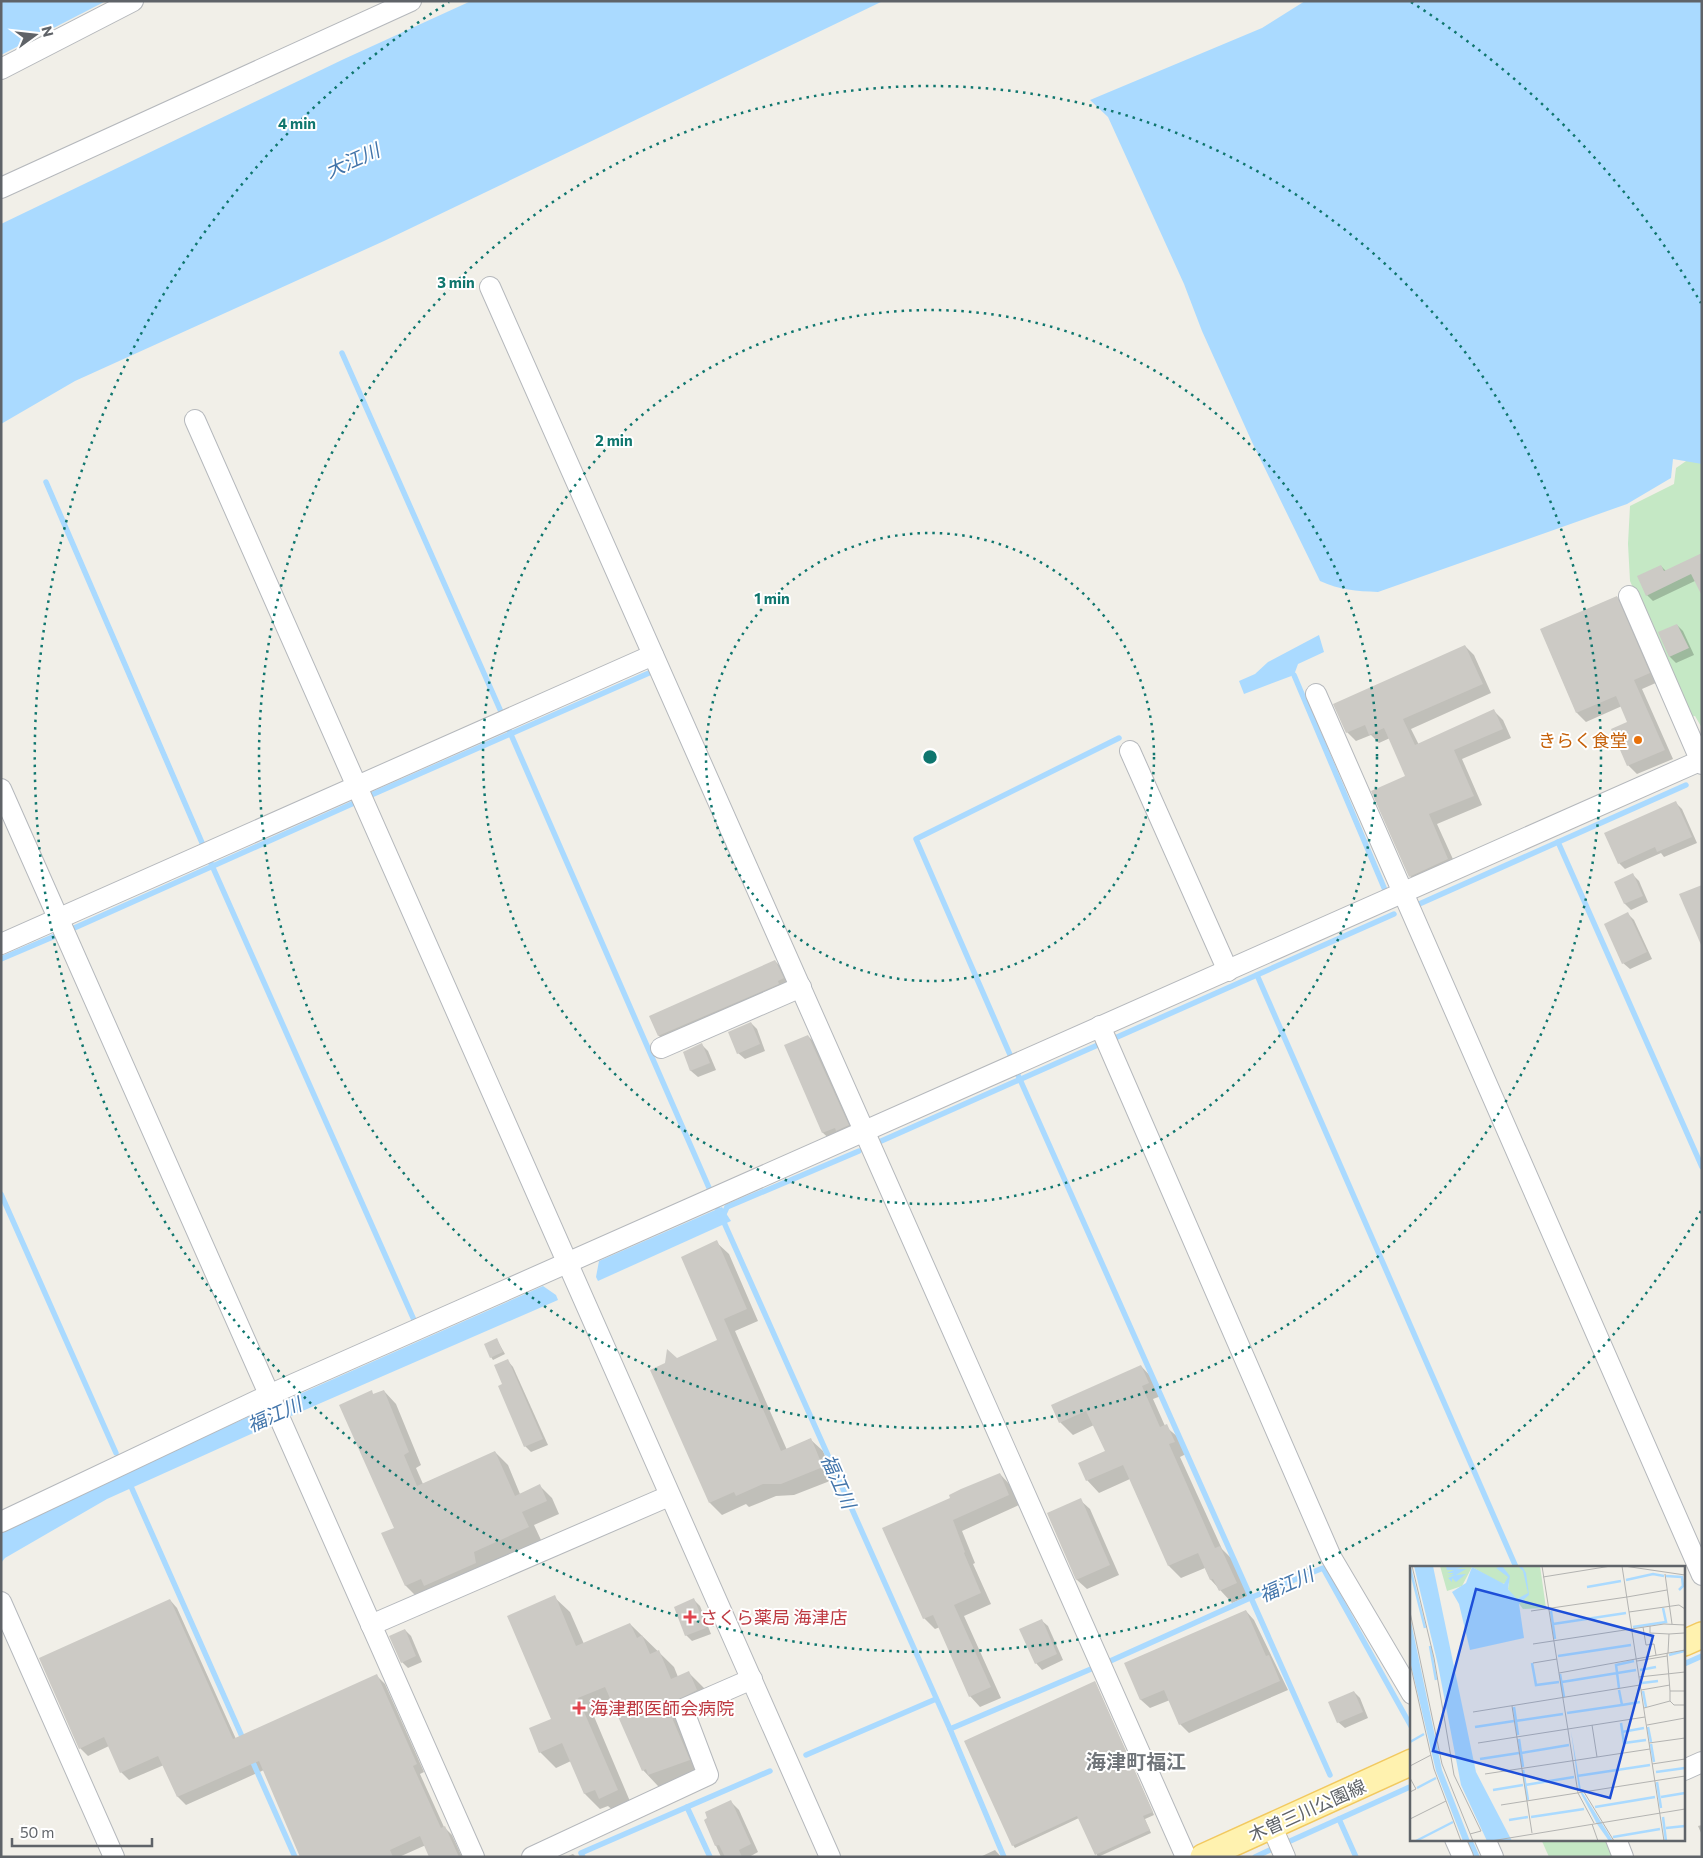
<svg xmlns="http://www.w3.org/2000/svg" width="1703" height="1858" viewBox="0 0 1703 1858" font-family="Commissioner,'Noto Sans JP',sans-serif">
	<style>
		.green { fill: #c5e8c5 }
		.water { fill: #aadaff }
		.shadow { fill: #0003 }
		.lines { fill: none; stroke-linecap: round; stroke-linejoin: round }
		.stream { stroke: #aadaff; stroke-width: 5.5 }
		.building { fill: #cccac5 }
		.minor-casing { stroke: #b5b8bc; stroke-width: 22 }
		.major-casing { stroke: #f2c960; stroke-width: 28 }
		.minor { stroke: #fff; stroke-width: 20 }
		.major { stroke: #fff2af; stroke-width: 25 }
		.ring { fill: none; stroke: #0f766e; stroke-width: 2.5; stroke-dasharray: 2.5 5 }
		.food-dot { fill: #e8710a; stroke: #fff; stroke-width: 2 }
		.health-dot { fill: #e0444e; stroke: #fff; stroke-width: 2 }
		.labels { text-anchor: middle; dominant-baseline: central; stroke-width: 4; stroke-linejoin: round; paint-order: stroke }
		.food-label { font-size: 18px; fill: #c56008; stroke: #fff; text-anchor: end }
		.health-label { font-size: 18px; fill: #be3a42; stroke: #fff; text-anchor: start }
		.street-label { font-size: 18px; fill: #5f6368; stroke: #fff }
		.water-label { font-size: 19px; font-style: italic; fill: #4174aa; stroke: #fff }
		.quarter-label { font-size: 20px; font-weight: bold; fill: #70757a; stroke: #fff }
		.inset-river { fill: none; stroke: #aadaff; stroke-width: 2.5 }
		.inset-road { fill: none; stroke: #b3b3b1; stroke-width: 1 }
		.view { fill: #1d4ed8; fill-opacity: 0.15; stroke: #1d4ed8; stroke-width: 2.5 }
		.inset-edge { fill: none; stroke: #5f6368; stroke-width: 2.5 }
		.centre { fill: #0f766e; stroke: #fff; stroke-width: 2.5 }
		.ring-label { font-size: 15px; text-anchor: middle; font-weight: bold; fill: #0f766e; stroke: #fff; stroke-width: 4; stroke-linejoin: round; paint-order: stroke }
	</style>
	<rect width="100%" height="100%" fill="#f1efe8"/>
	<!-- green -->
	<g class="green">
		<path d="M 1702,443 L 1702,728 L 1695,716 L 1690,717 L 1630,581 L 1628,544 L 1630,506 L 1674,484 L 1676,468 L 1692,457 Z"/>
		<path d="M 1541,1839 L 1607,1839 L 1615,1857 L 1549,1857 Z"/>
	</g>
	<!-- water -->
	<g class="water">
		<path d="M 1,1 L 106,1 L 1,55 Z"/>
		<path d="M 471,1 L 883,1 L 384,241 L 75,381 L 1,424 L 1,224 L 344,59 Z"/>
		<path d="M 1305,1 L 1702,1 L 1702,464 L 1673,459 L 1671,478 L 1627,504 L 1378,592 C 1356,591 1340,590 1320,581 L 1252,442 L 1202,331 L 1184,284 L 1108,117 L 1090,100 L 1262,28 Z"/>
		<path d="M 1319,635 L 1324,652 L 1298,664 L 1294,675 L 1244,694 L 1239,681 L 1255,674 L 1268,662 Z"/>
		<path d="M 722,1207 L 731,1221 L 598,1281 L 596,1277 L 599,1261 Z"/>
		<path d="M 543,1286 L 556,1295 L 558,1300 L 291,1416 L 107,1499 L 5,1558 L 1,1563 L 1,1531 L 185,1445 Z"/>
	</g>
	<!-- shadow -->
	<g class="shadow">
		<path d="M 1702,554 L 1697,580 L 1653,601 L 1647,595 L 1661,566 L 1666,571 Z"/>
		<path d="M 1617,597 L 1626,606 L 1658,682 L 1642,689 L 1673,759 L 1637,774 L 1628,765 L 1629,723 L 1622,706 L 1586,722 L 1577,713 L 1542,629 Z"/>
		<path d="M 1677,625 L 1683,631 L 1694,655 L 1676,663 L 1670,657 L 1659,633 Z"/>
		<path d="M 1465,646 L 1474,655 L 1491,693 L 1411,729 L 1419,745 L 1494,711 L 1503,720 L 1511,738 L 1462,759 L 1482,805 L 1437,824 L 1457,868 L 1419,885 L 1410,876 L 1407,777 L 1390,738 L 1379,743 L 1371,735 L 1356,741 L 1347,732 Z"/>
		<path d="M 1676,803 L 1682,809 L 1697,843 L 1664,857 L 1661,853 L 1625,869 L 1619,863 Z"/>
		<path d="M 1633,875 L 1639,881 L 1648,902 L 1631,910 L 1625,904 L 1615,883 Z"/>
		<path d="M 1628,914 L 1634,920 L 1652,959 L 1630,969 L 1623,963 Z"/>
		<path d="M 775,961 L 781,967 L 789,985 L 665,1042 L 659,1036 L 651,1017 Z"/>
		<path d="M 751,1023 L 757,1029 L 765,1051 L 745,1059 L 738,1053 Z"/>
		<path d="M 808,1036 L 818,1046 L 857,1135 L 833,1142 L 823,1133 L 786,1046 Z"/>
		<path d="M 702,1045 L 708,1051 L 716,1070 L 698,1077 L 691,1071 L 684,1052 Z"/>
		<path d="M 716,1242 L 729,1254 L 758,1321 L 735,1331 L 787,1450 L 810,1439 L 823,1451 L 835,1479 L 794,1495 L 776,1496 L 749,1507 L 746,1504 L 722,1515 L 710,1503 L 677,1359 L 719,1341 Z"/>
		<path d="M 497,1340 L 505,1354 L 493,1360 L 491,1357 Z"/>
		<path d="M 508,1361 L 513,1367 L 548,1445 L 531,1452 L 525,1446 L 504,1385 Z"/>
		<path d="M 1141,1366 L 1153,1379 L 1161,1396 L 1153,1399 L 1165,1426 L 1179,1438 L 1186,1454 L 1180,1457 L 1222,1549 L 1233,1560 L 1248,1596 L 1232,1603 L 1211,1580 L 1205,1568 L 1181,1578 L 1169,1566 L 1130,1479 L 1099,1493 L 1087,1480 L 1106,1452 L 1094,1425 L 1073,1435 L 1060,1422 Z"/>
		<path d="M 384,1391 L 396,1404 L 421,1465 L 416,1468 L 423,1484 L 495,1452 L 508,1465 L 520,1494 L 540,1486 L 552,1498 L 559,1514 L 534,1525 L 541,1540 L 418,1598 L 406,1586 L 383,1534 L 396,1528 L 371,1392 L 374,1395 Z"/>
		<path d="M 1000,1474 L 1010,1485 L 1019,1505 L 962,1531 L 975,1563 L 973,1564 L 991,1604 L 964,1616 L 1001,1698 L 980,1707 L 970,1696 L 940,1627 L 935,1629 L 924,1618 L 952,1499 Z"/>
		<path d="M 1080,1500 L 1090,1509 L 1119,1575 L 1087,1589 L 1077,1580 L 1048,1514 Z"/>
		<path d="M 554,1597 L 570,1612 L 584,1644 L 630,1624 L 674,1667 L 678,1677 L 689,1673 L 704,1688 L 712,1706 L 685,1719 L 704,1775 L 665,1790 L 658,1786 L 643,1770 L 615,1705 L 593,1714 L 632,1806 L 616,1813 L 608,1806 L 600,1809 L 585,1794 L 571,1761 L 556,1768 L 540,1752 L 553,1719 Z"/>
		<path d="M 170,1600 L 177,1608 L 236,1739 L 377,1676 L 385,1684 L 424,1772 L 420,1774 L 444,1827 L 452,1835 L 462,1857 L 431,1857 L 426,1845 L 399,1857 L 302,1857 L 264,1770 L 186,1805 L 178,1797 L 164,1765 L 129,1780 L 121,1772 L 109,1746 L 88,1756 L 80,1748 Z"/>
		<path d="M 694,1600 L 700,1606 L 711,1634 L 692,1641 L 686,1635 Z"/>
		<path d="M 1246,1611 L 1254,1620 L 1288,1690 L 1189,1733 L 1180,1724 L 1170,1700 L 1150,1708 L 1141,1700 L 1126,1663 Z"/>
		<path d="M 1041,1620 L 1048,1626 L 1063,1660 L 1042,1670 L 1036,1663 Z"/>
		<path d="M 405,1630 L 411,1636 L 422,1662 L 408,1668 L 402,1662 Z"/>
		<path d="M 1095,1682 L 1154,1815 L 1145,1819 L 1151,1833 L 1098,1857 L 1079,1818 L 1015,1848 L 1013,1845 Z"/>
		<path d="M 1354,1692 L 1360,1698 L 1368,1718 L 1345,1728 L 1338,1722 Z"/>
		<path d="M 731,1802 L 739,1810 L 758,1852 L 749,1857 L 721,1857 L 705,1821 Z"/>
		<path d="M 1702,1825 L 1702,1835 L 1698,1826 Z"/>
		<path d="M 995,1850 L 1001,1857 L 980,1857 Z"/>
		<path d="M 573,1854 L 576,1857 L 566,1857 Z"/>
	</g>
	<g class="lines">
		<!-- stream -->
		<g class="stream">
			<path d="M 342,353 L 502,714"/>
			<path d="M 46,482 L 203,845"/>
			<path d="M 1294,675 L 1385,890"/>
			<path d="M 509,730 L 710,1190"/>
			<path d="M 369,796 L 649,673"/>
			<path d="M 1558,842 L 1702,1167"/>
			<path d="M 210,861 L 414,1320"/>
			<path d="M 1417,905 L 1686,785"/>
			<path d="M 72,929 L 354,803"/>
			<path d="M 1,959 L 55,936"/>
			<path d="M 1257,975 L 1516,1567"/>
			<path d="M 1115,1038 L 1394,914"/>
			<path d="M 1011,1057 L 916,839 L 1119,738"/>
			<path d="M 1018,1075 L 1330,1775"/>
			<path d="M 879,1142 L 1100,1044"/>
			<path d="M 1,1194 L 116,1453"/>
			<path d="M 718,1209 L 950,1729 L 1091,1669"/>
			<path d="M 722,1218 L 727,1207 L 859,1151"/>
			<path d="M 129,1482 L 244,1741"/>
			<path d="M 1108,1662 L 1250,1598 L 1323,1568 L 1412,1728"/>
			<path d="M 1684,1664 L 1702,1656"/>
			<path d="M 950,1729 L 1004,1857"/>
			<path d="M 806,1755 L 936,1699"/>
			<path d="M 251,1758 L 295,1857"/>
			<path d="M 687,1807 L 710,1857"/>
			<path d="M 1339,1819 L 1356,1857"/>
			<path d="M 1469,1839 L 1477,1857"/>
			<path d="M 1288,1842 L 1412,1786"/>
			<path d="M 583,1857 L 581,1853 L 770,1771"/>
			<path d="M 1255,1857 L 1272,1849"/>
		</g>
	</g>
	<!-- building -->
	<g class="building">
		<path d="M 1702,553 L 1702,596 L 1691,574 L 1646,596 L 1637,576 L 1661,565 L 1664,571 Z"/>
		<path d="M 1617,596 L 1650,673 L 1634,680 L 1665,750 L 1627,766 L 1611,729 L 1627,722 L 1616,696 L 1576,713 L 1540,629 Z"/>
		<path d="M 1677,624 L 1689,648 L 1669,657 L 1658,632 Z"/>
		<path d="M 1465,645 L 1483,684 L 1403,719 L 1415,745 L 1494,709 L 1503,729 L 1454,750 L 1474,796 L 1429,814 L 1448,859 L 1409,877 L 1371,791 L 1405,776 L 1384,728 L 1369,735 L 1365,725 L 1346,733 L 1333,704 Z"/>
		<path d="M 1676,801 L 1692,837 L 1657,852 L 1655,847 L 1618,864 L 1604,833 Z"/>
		<path d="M 1633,873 L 1643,896 L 1624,904 L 1614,882 Z"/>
		<path d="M 1702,885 L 1702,947 L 1679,894 Z"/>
		<path d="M 1628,912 L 1647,952 L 1622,964 L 1604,924 Z"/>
		<path d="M 775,960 L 784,978 L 778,981 L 779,984 L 658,1036 L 649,1016 Z"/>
		<path d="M 751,1022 L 760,1044 L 737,1054 L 728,1032 Z"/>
		<path d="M 808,1035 L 849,1125 L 836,1131 L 835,1128 L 822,1133 L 784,1045 Z"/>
		<path d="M 702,1043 L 710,1063 L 690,1071 L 683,1052 Z"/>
		<path d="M 717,1240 L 747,1309 L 724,1319 L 781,1451 L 811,1438 L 823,1467 L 781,1484 L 763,1484 L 736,1496 L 734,1492 L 709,1503 L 650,1370 L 665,1363 L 667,1349 L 677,1358 L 717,1340 L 681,1257 Z"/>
		<path d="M 497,1338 L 503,1352 L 490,1358 L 484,1344 Z"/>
		<path d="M 508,1359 L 543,1439 L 524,1447 L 498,1386 L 502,1384 L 494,1365 Z"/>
		<path d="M 1141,1365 L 1149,1383 L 1142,1386 L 1160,1427 L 1167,1424 L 1175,1442 L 1169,1444 L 1215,1548 L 1220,1546 L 1237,1583 L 1219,1591 L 1213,1579 L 1210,1580 L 1198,1553 L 1168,1566 L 1123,1465 L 1086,1481 L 1078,1463 L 1105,1451 L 1086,1411 L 1059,1423 L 1051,1405 Z"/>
		<path d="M 372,1390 L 373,1394 L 384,1390 L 409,1452 L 404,1455 L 417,1486 L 495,1451 L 515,1496 L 540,1484 L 547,1501 L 522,1512 L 529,1527 L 474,1552 L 476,1563 L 424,1586 L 421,1579 L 405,1586 L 381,1533 L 394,1528 L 339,1405 Z"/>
		<path d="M 1000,1473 L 1009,1495 L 953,1520 L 965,1552 L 964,1553 L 981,1593 L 954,1605 L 991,1687 L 969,1697 L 933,1615 L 923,1619 L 882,1528 L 950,1498 L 949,1495 L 961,1489 Z"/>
		<path d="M 1081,1498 L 1110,1565 L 1076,1580 L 1047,1513 Z"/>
		<path d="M 555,1595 L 576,1646 L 630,1623 L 637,1638 L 642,1635 L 650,1654 L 659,1650 L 671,1679 L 689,1671 L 697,1690 L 670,1704 L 673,1720 L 690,1760 L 648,1775 L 646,1769 L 642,1771 L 605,1687 L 578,1698 L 618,1790 L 599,1799 L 595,1790 L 584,1794 L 562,1743 L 539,1753 L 529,1728 L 551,1719 L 507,1616 Z"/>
		<path d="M 694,1598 L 706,1628 L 685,1636 L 674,1607 Z"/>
		<path d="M 170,1599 L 233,1739 L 377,1674 L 417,1764 L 413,1766 L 441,1828 L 445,1826 L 459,1857 L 429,1857 L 420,1836 L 390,1850 L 393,1857 L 300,1857 L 259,1761 L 177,1797 L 158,1756 L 120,1773 L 104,1737 L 79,1749 L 39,1658 Z"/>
		<path d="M 1246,1610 L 1266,1656 L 1269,1655 L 1280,1681 L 1179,1725 L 1164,1690 L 1140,1700 L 1124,1663 Z"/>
		<path d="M 1042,1619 L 1057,1654 L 1035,1664 L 1019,1629 Z"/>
		<path d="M 405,1629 L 416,1656 L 401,1663 L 389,1636 Z"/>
		<path d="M 1095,1681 L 1153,1812 L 1143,1816 L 1150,1830 L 1095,1855 L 1077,1816 L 1012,1846 L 964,1741 Z"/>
		<path d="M 1354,1691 L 1363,1712 L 1337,1723 L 1328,1702 Z"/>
		<path d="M 731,1800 L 751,1844 L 739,1850 L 742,1857 L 725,1857 L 719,1845 L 715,1846 L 704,1820 L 707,1818 L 705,1812 Z"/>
	</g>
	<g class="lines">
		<defs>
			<g id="minor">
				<path d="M 1,69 L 133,1"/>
				<path d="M 1,188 L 411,1"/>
				<path d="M 490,287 L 1186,1857"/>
				<path d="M 195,420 L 830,1857"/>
				<path d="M 1629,596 L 1702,764"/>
				<path d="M 1316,694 L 1702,1575"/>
				<path d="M 1130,751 L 1228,971"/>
				<path d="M 1,789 L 474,1857"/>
				<path d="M 1,944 L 653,655"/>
				<path d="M 1100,1026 L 1331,1557 L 1412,1694"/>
				<path d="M 661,1048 L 801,987"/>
				<path d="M 1,1522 L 269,1395 L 1702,760"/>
				<path d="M 1,1602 L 114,1857"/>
				<path d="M 371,1625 L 669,1496"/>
				<path d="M 1684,1770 L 1702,1762"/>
				<path d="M 1272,1827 L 1285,1857"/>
				<path d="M 1455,1839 L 1463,1857"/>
				<path d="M 1485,1839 L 1493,1857"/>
				<path d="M 1616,1839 L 1623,1857"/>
				<path d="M 532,1857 L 708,1775 L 683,1709 L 752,1679"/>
			</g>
			<g id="major">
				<path d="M 1684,1643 L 1702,1635"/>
				<path d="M 1203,1857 L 1412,1762"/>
			</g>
		</defs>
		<!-- minor casing -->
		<use href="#minor" class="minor-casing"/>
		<!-- major casing -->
		<use href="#major" class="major-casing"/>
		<!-- minor -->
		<use href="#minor" class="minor"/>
		<!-- major -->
		<use href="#major" class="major"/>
	</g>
	<!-- distance rings -->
	<g class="ring">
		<circle cx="930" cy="757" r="224"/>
		<circle cx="930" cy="757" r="447"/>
		<circle cx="930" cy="757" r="671"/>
		<path d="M1701 1211A895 895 0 1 1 449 2M1411 2A895 895 0 0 1 1701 303"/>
	</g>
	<!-- markers -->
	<circle class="food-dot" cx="1638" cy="740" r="5"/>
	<g class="health-dot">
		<path d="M687.5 1609.5h5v5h5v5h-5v5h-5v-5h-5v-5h5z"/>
		<path d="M576.5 1700.5h5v5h5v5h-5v5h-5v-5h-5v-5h5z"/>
	</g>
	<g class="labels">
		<!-- food labels -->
		<g class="food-label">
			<text x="1628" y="740">きらく食堂</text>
		</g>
		<!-- health labels -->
		<g class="health-label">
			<text x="700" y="1617">さくら薬局 海津店</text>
			<text x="590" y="1708">海津郡医師会病院</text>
		</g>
		<!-- street labels -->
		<g class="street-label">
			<text transform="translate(1307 1810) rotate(-24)">木曽三川公園線</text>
		</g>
		<!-- water labels -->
		<g class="water-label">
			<text transform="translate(352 160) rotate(-24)">大江川</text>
			<text transform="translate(274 1414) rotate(-24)">福江川</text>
			<text transform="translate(839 1481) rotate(66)">福江川</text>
			<text transform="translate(1286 1584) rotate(-24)">福江川</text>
		</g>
		<!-- quarter labels -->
		<g class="quarter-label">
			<text x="1136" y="1761">海津町福江</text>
		</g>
	</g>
	<!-- overview -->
	<g transform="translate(1410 1566)">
		<rect width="275" height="275" fill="#f1efe8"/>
		<path d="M 30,0 L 130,0 L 136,42 L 113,43 L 98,23 L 99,17 L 91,18 L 62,1 L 52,20 L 37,25 Z" fill="#c5e8c5"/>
		<path d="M 4,0 L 23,0 L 66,206 L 102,275 L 77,275 L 51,219 L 28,99 ZM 39,0 L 55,1 L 46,3 L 56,3 L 46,9 L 56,8 L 46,16 L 42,12 L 42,16 L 38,12 L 45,9 L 38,10 L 44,7 L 37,7 L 44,4 L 37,4 L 36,1 ZM 92,0 L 100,10 L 98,23 L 107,33 L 118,27 L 113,5 L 108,0 L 112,0 L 116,7 L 119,29 L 109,38 L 114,72 L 60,84 L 49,38 L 42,26 L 56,17 L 62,1 L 94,18 L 98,11 L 86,2 ZM 0,51 L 32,204 L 60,275 L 53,275 L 26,205 L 0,95 ZM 161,165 L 171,224 L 203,275 L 199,275 L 187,258 L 169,224 Z" fill="#aadaff"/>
		<path class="inset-river" d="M 0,2 L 15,62M 256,10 L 272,11 L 273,20 L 269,24M 216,14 L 243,8 L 254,10M 177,21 L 211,15M 141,45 L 145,73M 143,58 L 216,47M 223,61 L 256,56 L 253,42M 20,80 L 26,114M 259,89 L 274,85M 148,90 L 221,79M 122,97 L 126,119 L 149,116M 230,104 L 246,101M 150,108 L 154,131M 152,116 L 226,104M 232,117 L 248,115M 209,122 L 206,99 L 224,95M 233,125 L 236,141M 212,139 L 230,136M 104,141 L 108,169M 157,147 L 212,139 L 209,124M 105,155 L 153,148M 211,157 L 214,177 L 236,174M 65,161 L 104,155M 238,161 L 241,176M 212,166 L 234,162M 109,173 L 113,201M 0,176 L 14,168M 241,178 L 244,196M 111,187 L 159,179M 70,193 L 109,187M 113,204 L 118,234M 246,206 L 275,202M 167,210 L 240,199M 247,216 L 251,242M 115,219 L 164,211M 7,222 L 26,212M 83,224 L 113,219M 251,231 L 275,227M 185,241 L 245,231M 121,251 L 174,243M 253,251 L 256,275M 99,254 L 118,251M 256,262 L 275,260M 203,271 L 250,263M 6,275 L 43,256"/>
		<path class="inset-road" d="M 2,0 L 24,92 L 44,209 L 71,265 L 60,268M 132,0 L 168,227 L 184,257M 212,0 L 254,275M 214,0 L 275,9M 255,8 L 262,58M 133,11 L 201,0M 217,31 L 257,24M 121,45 L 217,31M 0,46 L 32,198 L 63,275M 219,46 L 269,39 L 275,43M 240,60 L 240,67 L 259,68M 233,61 L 236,79 L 244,78 L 246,89M 123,78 L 254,58 L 275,59M 257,87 L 260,125M 258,87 L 259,68 L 274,67M 227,95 L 257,90M 0,97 L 24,203 L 51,275M 123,97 L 147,93M 149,107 L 275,84M 229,111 L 275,106M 231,124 L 260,119M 260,135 L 264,139 L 275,139M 102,140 L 122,267M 234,142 L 260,135 L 260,125 L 275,125M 63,146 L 230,119M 182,159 L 187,191M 237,159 L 275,152M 68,177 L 235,151M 239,177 L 275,172M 242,198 L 275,193M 0,200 L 21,189M 75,208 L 240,183M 0,212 L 6,223 L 0,226M 174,226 L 204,275M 91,239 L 275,210M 0,253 L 36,235M 182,258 L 188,275M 81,275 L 275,243"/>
		<path class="view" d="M 66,23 L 243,70 L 200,232 L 23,185 Z"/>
		<rect width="275" height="275" class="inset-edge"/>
	</g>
	<circle cx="930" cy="757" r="8" class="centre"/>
	<g class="ring-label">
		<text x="297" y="129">4 min</text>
		<text x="456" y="288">3 min</text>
		<text x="614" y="446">2 min</text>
		<text x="772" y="604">1 min</text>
	</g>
	<!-- border -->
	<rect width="1703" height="1858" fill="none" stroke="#5f6368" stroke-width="5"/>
	<!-- north arrow -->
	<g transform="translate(35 35) rotate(75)" stroke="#ffffff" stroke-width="4" paint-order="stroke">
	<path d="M0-4L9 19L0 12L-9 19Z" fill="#5f6368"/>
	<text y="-8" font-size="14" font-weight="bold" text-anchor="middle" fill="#5f6368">N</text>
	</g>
	<!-- scale -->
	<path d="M12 1838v8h140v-8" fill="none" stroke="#5f6368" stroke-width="2.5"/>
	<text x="20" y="1838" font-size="15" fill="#5f6368" stroke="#ffffff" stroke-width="4" paint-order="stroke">50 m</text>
</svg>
